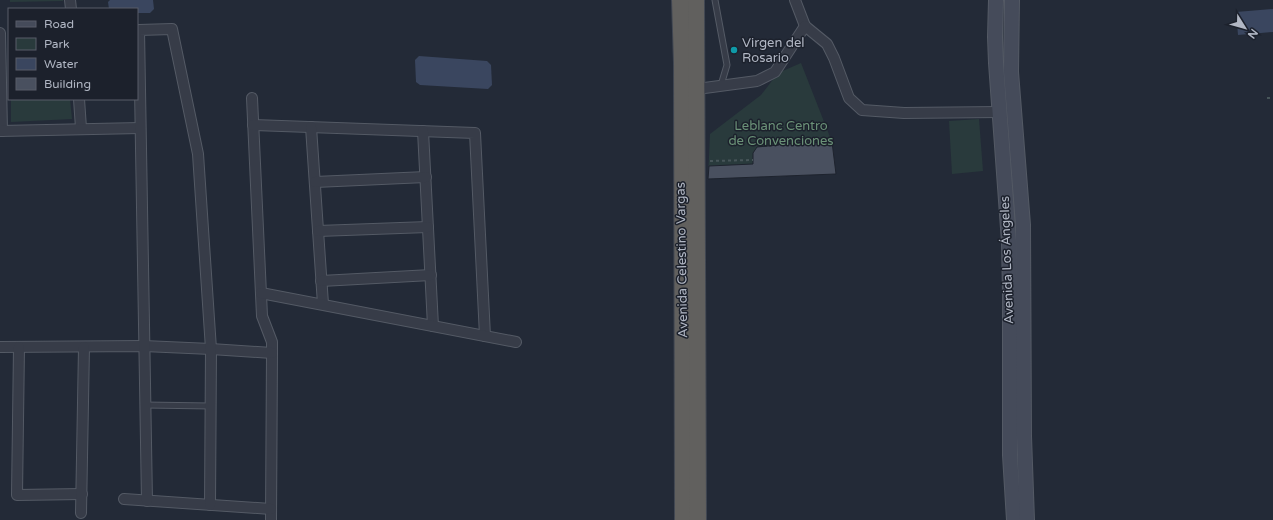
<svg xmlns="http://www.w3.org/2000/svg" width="1273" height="520" viewBox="0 0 1273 520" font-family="'Varela Round',sans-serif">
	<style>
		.green { fill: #293a3c }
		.water { fill: #3a465f }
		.building { fill: #49505f; stroke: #1e232e }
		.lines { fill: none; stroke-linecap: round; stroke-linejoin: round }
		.service-casing { stroke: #545a65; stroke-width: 7 }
		.minor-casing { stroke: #545a65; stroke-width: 12 }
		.secondary-casing { stroke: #545a65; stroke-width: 16 }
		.trunk-casing { stroke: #414752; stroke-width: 18 }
		.path { stroke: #475559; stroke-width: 2; stroke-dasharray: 3 3; stroke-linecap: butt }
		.service { stroke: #373c48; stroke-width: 5 }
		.minor { stroke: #373c48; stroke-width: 10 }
		.secondary { stroke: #454b5a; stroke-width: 14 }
		.trunk { stroke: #61605e; stroke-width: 16 }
		.culture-dot { fill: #0f9aa8; stroke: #1c212c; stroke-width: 1.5 }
		.labels { text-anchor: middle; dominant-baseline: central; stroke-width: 3; stroke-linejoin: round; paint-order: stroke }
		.poi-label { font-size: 13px; fill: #b1b7c4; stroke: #1c212c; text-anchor: start }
		.park-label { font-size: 13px; fill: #6b9278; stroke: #1c212c }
		.street-label { font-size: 13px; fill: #b1b7c4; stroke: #1c212c }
	</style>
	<rect width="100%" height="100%" fill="#232a37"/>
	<!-- green -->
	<g class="green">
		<path d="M 10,0 L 63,0 L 63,1 L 10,2 Z"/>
		<path d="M 801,63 L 832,142 L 836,174 L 708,179 L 710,134 L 761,95 L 778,73 Z"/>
		<path d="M 11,99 L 70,99 L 72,119 L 11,122 Z"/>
		<path d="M 979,119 L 983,171 L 952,174 L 949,121 Z"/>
	</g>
	<!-- water -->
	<g class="water">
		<path d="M 110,0 L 153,0 L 154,9 L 150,13 L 137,13 L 137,9 L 109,9 L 108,2 Z"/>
		<path d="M 1273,9 L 1273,32 L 1238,35 L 1236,12 Z"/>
		<path d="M 419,56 L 487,61 L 491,65 L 492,85 L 488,89 L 420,85 L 416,82 L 415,60 Z"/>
	</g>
	<!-- building -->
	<path class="building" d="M 832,142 L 836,174 L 708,179 L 709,166 L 753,164 L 753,153 L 757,147 L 779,145 L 779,144 Z"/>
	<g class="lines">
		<defs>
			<g id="service">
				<path d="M 715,0 L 727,65 L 721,85"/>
				<path d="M 145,405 L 211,406"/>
			</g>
			<g id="minor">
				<path d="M 70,0 L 71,9"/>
				<path d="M 795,0 L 805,26"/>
				<path d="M 805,26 L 827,44 L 834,58 L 849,98 L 862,110 L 904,113 L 999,112"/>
				<path d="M 0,33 L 2,131"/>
				<path d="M 697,89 L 757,81 L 775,72 L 805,26"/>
				<path d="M 252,98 L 262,316 L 272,342 L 272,353 L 271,520"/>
				<path d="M 79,99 L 81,128"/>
				<path d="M 253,125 L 475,133 L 485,336"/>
				<path d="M 311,127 L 323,304"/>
				<path d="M 0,131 L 140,128"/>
				<path d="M 423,131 L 433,326"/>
				<path d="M 315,182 L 426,177"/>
				<path d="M 318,231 L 428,227"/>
				<path d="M 321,281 L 431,275"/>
				<path d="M 261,293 L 516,342"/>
				<path d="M 0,347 L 144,346 L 211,349 L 272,353"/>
				<path d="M 19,347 L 17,495 L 82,494"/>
				<path d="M 124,499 L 271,509"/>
				<path d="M 147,501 L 139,30 L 172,29 L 198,154 L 211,349 L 210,505"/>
				<path d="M 81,513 L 84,347"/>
			</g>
			<g id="secondary">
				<path d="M 996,0 L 995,37 L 996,63 L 1009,242 L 1010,293 L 1010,455 L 1014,520"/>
				<path d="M 1012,0 L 1011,72 L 1023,225 L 1024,436 L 1027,520"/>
			</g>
			<g id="trunk">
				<path d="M 680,0 L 682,63 L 683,520"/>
				<path d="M 696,0 L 698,520"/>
			</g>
		</defs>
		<!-- service casing -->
		<use href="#service" class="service-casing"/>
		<!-- minor casing -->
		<use href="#minor" class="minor-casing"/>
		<!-- secondary casing -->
		<use href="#secondary" class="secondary-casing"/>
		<!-- trunk casing -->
		<use href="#trunk" class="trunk-casing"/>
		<!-- path -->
		<g class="path">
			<path d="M 1267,98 L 1273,98"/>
			<path d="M 710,161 L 753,160"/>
		</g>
		<!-- service -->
		<use href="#service" class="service"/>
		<!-- minor -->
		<use href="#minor" class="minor"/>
		<!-- secondary -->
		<use href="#secondary" class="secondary"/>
		<!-- trunk -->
		<use href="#trunk" class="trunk"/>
	</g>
	<!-- markers -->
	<circle class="culture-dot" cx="734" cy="50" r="4"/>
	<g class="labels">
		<!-- poi labels -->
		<g class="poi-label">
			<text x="742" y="43">Virgen del<tspan x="742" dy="15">Rosario</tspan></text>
		</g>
		<!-- park labels -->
		<g class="park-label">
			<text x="781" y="126">Leblanc Centro<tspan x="781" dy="15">de Convenciones</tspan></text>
		</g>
		<!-- street labels -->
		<g class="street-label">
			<text transform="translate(682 260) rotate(-91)">Avenida Celestino Vargas</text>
			<text transform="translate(1007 260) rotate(-92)">Avenida Los Ángeles</text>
		</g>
	</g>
	<!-- legend -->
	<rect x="8" y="8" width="130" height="92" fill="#1c212c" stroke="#585d69"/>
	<rect x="16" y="21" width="20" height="6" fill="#454b5a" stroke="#585d69"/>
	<text x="44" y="28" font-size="12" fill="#b1b7c4">Road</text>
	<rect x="16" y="38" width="20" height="12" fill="#293a3c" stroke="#585d69"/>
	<text x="44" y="48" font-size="12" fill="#b1b7c4">Park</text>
	<rect x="16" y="58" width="20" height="12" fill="#3a465f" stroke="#585d69"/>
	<text x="44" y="68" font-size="12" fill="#b1b7c4">Water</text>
	<rect x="16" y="78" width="20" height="12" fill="#49505f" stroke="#585d69"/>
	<text x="44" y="88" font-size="12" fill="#b1b7c4">Building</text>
	<!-- north arrow -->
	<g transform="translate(1245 28) rotate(127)" stroke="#1c212c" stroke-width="3" paint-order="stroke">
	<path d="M0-3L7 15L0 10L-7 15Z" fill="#b1b7c4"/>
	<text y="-6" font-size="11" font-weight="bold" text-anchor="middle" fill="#b1b7c4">N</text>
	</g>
</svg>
